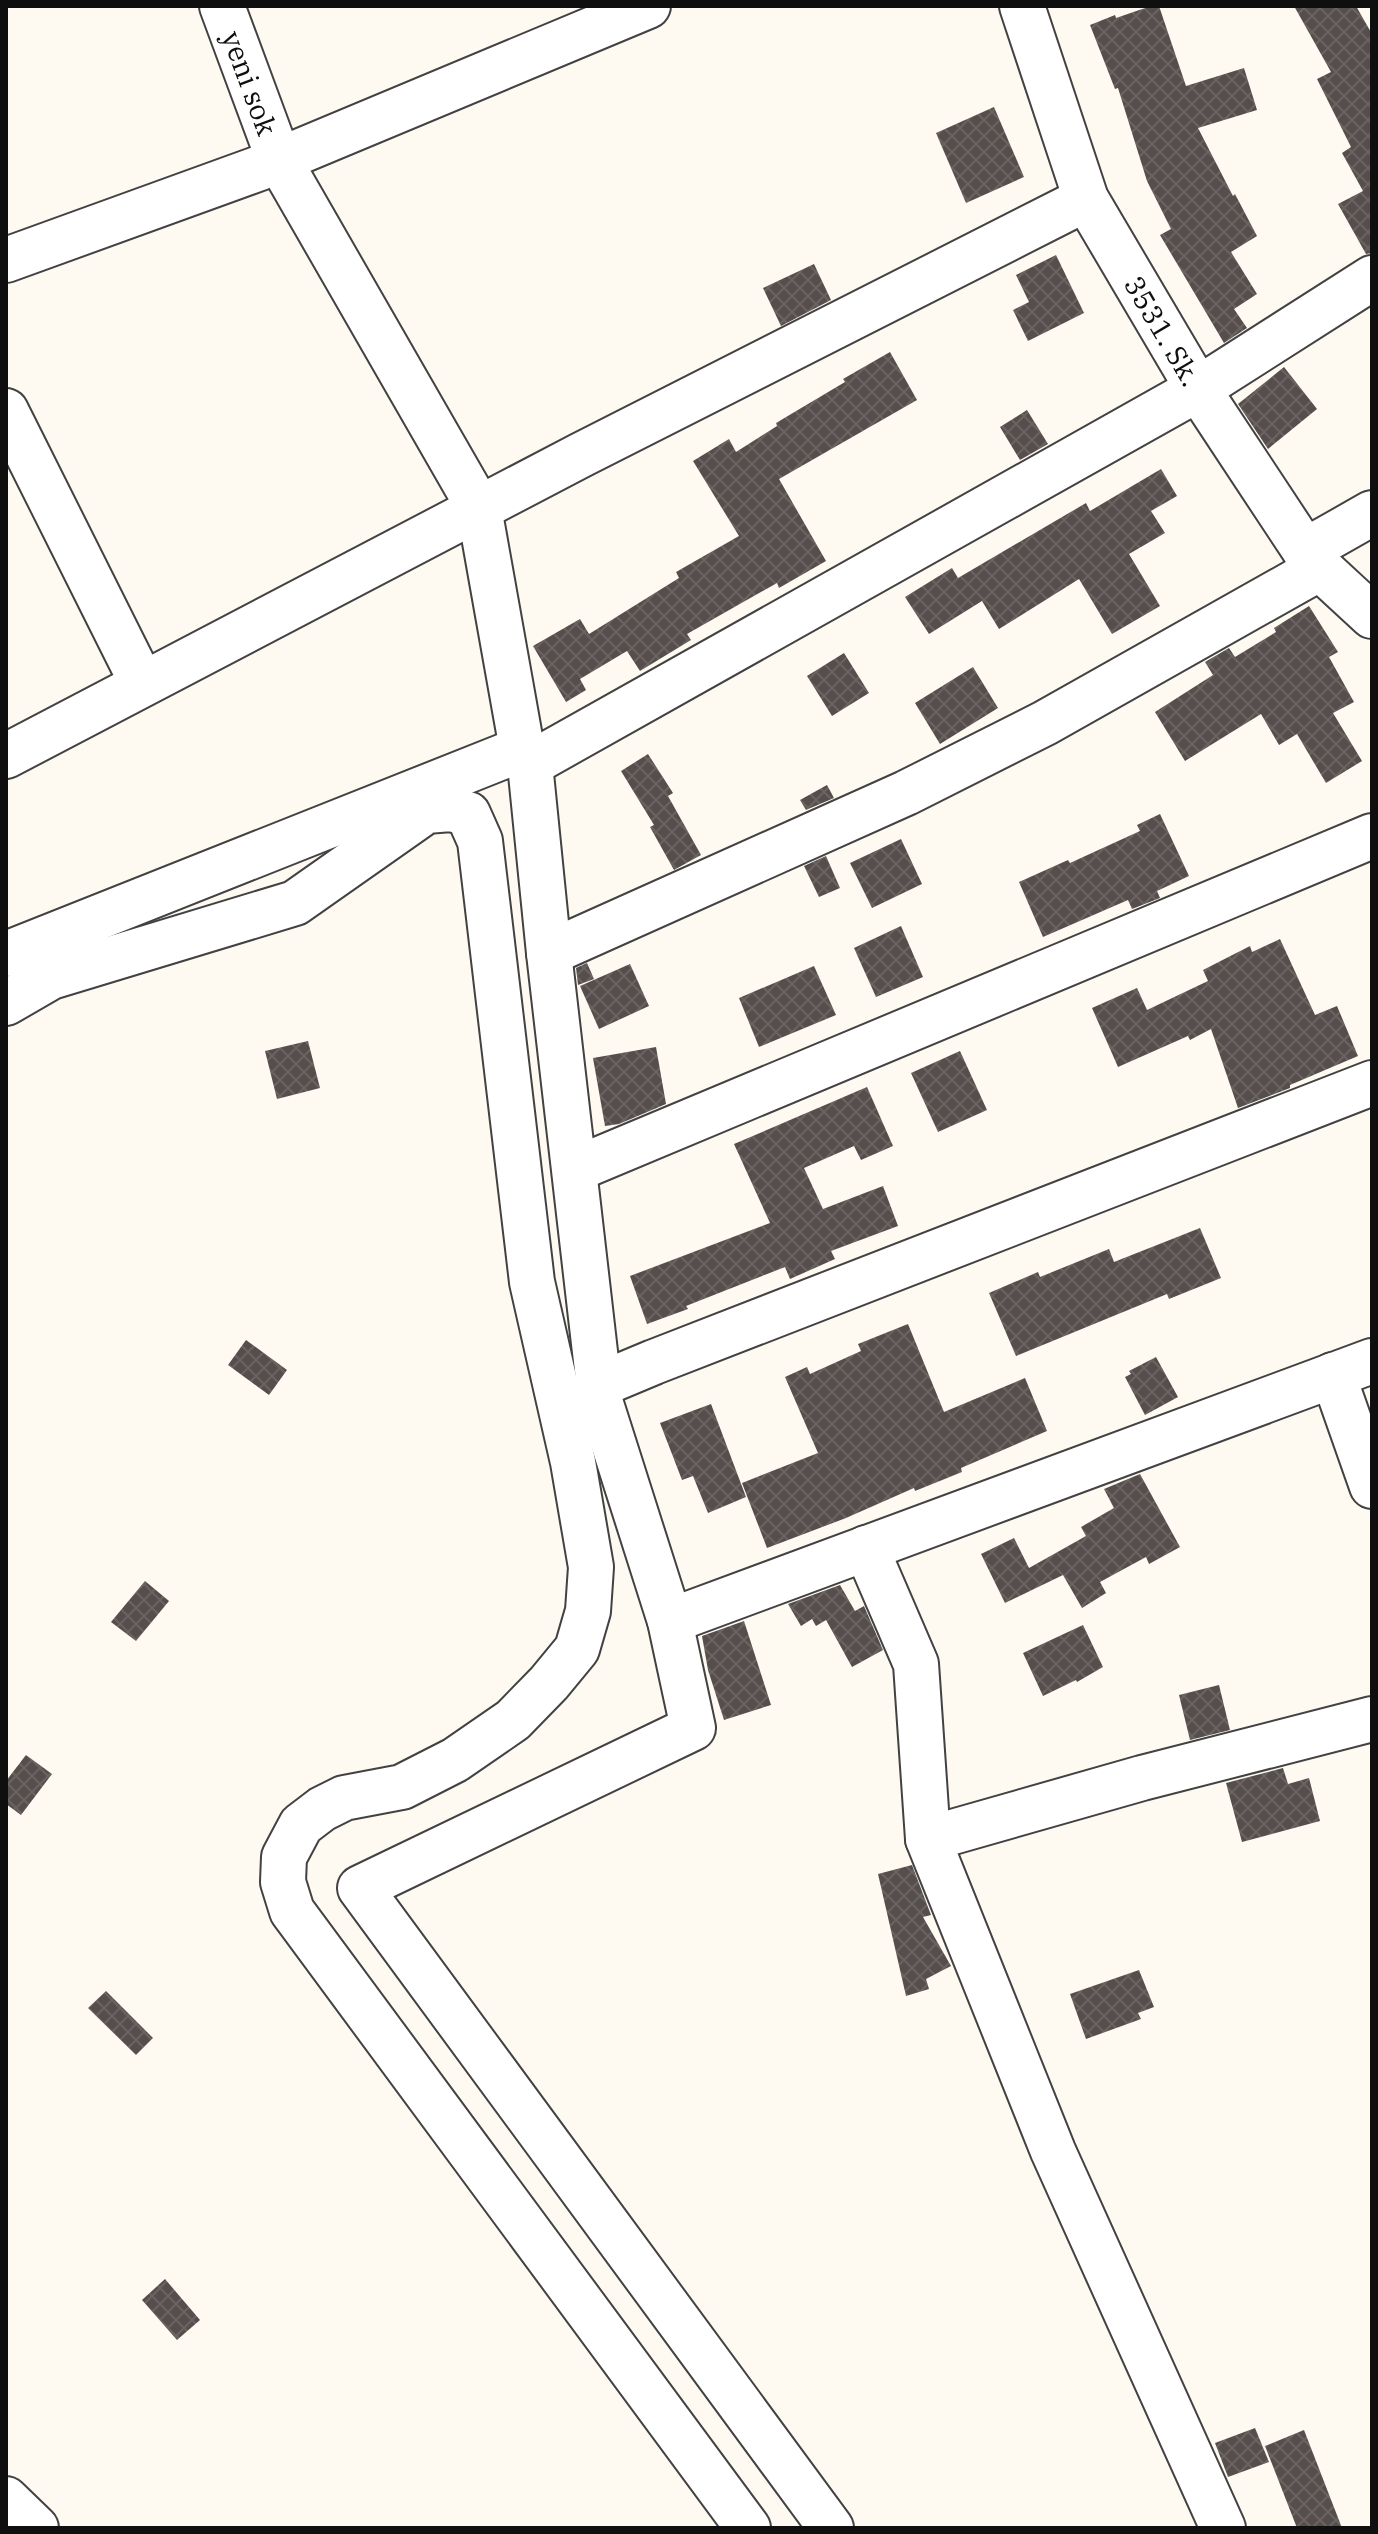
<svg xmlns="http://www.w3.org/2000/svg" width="1378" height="2534" viewBox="0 0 1378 2534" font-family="'IBM Plex Serif',serif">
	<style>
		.building { fill: url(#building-cross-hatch) }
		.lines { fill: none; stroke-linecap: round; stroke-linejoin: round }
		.minor-casing { stroke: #424242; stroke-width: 48 }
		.minor { stroke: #fff; stroke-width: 44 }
		.labels { text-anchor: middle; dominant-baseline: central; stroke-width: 8; stroke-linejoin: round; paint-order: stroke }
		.street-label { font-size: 28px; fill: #0f0f0f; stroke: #fff }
	</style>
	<defs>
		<pattern id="building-cross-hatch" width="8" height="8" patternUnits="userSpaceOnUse" patternTransform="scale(2)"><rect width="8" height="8" fill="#564e4c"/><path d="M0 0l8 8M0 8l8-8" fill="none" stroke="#696361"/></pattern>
	</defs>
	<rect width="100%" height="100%" fill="#fef9f1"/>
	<!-- building -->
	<g class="building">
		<path d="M 1151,6 L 1159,6 L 1186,86 L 1244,68 L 1257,110 L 1198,128 L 1233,196 L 1235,194 L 1257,236 L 1231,252 L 1257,294 L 1234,309 L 1247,328 L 1224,343 L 1160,235 L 1171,229 L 1147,181 L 1118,88 L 1115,89 L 1090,25 L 1115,15 L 1116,18 Z"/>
		<path d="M 1294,6 L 1356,6 L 1372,34 L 1372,253 L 1366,254 L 1338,204 L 1363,191 L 1342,153 L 1351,147 L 1317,79 L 1331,72 Z"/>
		<path d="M 994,107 L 1024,177 L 966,203 L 936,133 Z"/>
		<path d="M 1056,255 L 1084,313 L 1028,341 L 1013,310 L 1029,302 L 1016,275 Z"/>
		<path d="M 814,264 L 831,300 L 781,326 L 763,288 Z"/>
		<path d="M 890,352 L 917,400 L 779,479 L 826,561 L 779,588 L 777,583 L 687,634 L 691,640 L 640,671 L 627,651 L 580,679 L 586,690 L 566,702 L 533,646 L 580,619 L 589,634 L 679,578 L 676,572 L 739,536 L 693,461 L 729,439 L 736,452 L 777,426 L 776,423 L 845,382 L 843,379 Z"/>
		<path d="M 1284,367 L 1317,409 L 1268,449 L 1238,404 Z"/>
		<path d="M 1027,410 L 1048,444 L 1020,460 L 1000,427 Z"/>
		<path d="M 1161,469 L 1177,496 L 1151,511 L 1165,533 L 1129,554 L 1160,606 L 1112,634 L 1079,579 L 999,629 L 982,601 L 929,634 L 905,597 L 952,568 L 958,578 L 1086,503 L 1090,511 Z"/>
		<path d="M 1309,606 L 1338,652 L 1329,657 L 1354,702 L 1333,713 L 1362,761 L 1326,783 L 1297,734 L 1279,745 L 1261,714 L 1185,761 L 1155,712 L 1213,675 L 1205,662 L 1229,648 L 1235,657 L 1276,632 L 1274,628 Z"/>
		<path d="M 844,653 L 869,693 L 832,716 L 807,676 Z"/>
		<path d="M 973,667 L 998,708 L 940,744 L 915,703 Z"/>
		<path d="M 648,754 L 673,793 L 668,796 L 701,855 L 674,870 L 650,827 L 654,825 L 621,771 Z"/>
		<path d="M 827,785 L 834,798 L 806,810 L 800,800 Z"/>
		<path d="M 1160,814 L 1189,876 L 1157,891 L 1160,898 L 1132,909 L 1128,900 L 1043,937 L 1019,882 L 1068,860 L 1070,863 L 1140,831 L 1137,825 Z"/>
		<path d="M 901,839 L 922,884 L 872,908 L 850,863 Z"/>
		<path d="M 826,856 L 840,888 L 819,897 L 804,866 Z"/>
		<path d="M 901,926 L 923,977 L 876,997 L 854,948 Z"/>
		<path d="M 1280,939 L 1315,1015 L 1337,1006 L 1358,1056 L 1290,1085 L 1290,1088 L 1238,1108 L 1211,1029 L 1190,1040 L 1188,1036 L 1118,1067 L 1092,1008 L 1137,988 L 1147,1010 L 1208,981 L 1203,970 L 1250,946 L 1252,952 Z"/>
		<path d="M 587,963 L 594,979 L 578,985 L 576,968 Z"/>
		<path d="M 630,964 L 649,1006 L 599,1029 L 580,986 Z"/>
		<path d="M 814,966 L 836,1015 L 759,1047 L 739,998 Z"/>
		<path d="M 308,1041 L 320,1088 L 277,1099 L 265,1051 Z"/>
		<path d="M 656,1047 L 666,1104 L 619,1124 L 605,1126 L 593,1058 Z"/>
		<path d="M 960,1051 L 987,1110 L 938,1132 L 911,1073 Z"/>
		<path d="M 867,1087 L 893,1146 L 861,1160 L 854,1146 L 804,1168 L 823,1209 L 883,1186 L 898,1226 L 831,1251 L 835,1259 L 790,1279 L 785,1267 L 686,1306 L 688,1309 L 647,1324 L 630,1276 L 770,1223 L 734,1144 Z"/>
		<path d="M 1200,1228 L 1221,1278 L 1169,1299 L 1167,1294 L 1016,1356 L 989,1293 L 1038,1272 L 1040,1277 L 1109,1249 L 1114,1262 Z"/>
		<path d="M 908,1324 L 944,1412 L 1025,1378 L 1047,1431 L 961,1468 L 962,1472 L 915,1491 L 914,1488 L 846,1518 L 767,1548 L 742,1483 L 818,1453 L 785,1377 L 807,1367 L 810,1374 L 861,1351 L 858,1344 Z"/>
		<path d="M 246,1340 L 287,1370 L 269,1395 L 228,1365 Z"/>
		<path d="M 1156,1357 L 1178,1397 L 1145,1415 L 1125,1377 L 1131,1374 L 1129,1371 Z"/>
		<path d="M 711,1404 L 746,1497 L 708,1513 L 693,1476 L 682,1480 L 660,1423 Z"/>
		<path d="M 1140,1474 L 1180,1547 L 1149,1564 L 1146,1557 L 1100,1582 L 1106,1593 L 1082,1608 L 1063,1575 L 1005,1603 L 981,1554 L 1014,1538 L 1029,1568 L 1086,1536 L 1081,1527 L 1114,1508 L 1104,1489 Z"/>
		<path d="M 145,1581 L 169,1601 L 136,1641 L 111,1622 Z"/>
		<path d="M 840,1585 L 855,1611 L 864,1606 L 883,1650 L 852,1667 L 826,1620 L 816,1626 L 812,1619 L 801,1626 L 788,1604 Z"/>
		<path d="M 744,1621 L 771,1705 L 724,1720 L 708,1670 L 702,1636 Z"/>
		<path d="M 1083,1625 L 1103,1667 L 1077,1682 L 1076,1680 L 1043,1696 L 1023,1653 Z"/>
		<path d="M 1219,1685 L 1230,1730 L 1190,1740 L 1179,1695 Z"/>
		<path d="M 26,1755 L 52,1774 L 21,1815 L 6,1804 L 6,1781 Z"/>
		<path d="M 1283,1768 L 1288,1784 L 1309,1778 L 1320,1821 L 1242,1842 L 1226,1783 Z"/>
		<path d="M 912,1865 L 931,1915 L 923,1917 L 951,1966 L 926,1979 L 929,1989 L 906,1996 L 878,1874 Z"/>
		<path d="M 1139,1970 L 1154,2007 L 1138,2013 L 1141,2019 L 1086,2039 L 1070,1994 Z"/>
		<path d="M 106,1991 L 153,2038 L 136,2055 L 88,2008 Z"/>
		<path d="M 165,2279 L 200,2320 L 177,2340 L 142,2300 Z"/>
		<path d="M 1255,2428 L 1269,2462 L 1228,2477 L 1215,2443 Z"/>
		<path d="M 1304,2430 L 1342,2528 L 1297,2528 L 1265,2446 Z"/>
	</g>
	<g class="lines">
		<defs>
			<g id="minor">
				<path id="s1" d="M 222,6 L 279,160 L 479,508 L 522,749"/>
				<path id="s2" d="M 1022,6 L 1086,199 L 1198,389 L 1305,551 L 1320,568 L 1372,616"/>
				<path d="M 6,260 L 260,168 L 648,6"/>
				<path d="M 6,411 L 142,683"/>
				<path d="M 1305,551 L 1372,513"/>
				<path d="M 6,756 L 581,455 L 1086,199"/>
				<path d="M 530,764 L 1198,389 L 1372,278"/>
				<path d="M 549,953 L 906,793 L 1045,723 L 1320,568"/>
				<path d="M 6,954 L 522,749 L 530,764 L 549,953 L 601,1404 L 670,1621 L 693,1728 L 360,1888 L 831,2528"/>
				<path d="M 6,1003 L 51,977 L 295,903 L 426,811 L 451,809 L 468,814 L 480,841 L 532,1282 L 573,1462 L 591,1567 L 588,1611 L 577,1649 L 549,1683 L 513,1720 L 455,1760 L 402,1787 L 344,1798 L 322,1809 L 301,1825 L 284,1857 L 283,1882 L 292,1911 L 748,2528"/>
				<path d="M 576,1169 L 1372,836"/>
				<path d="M 1333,1375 L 1372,1486"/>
				<path d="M 599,1385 L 654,1362 L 1372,1083"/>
				<path d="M 866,1548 L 916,1664 L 928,1839"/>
				<path d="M 670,1621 L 1372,1361"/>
				<path d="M 6,2499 L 36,2528"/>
				<path d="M 1223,2528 L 1053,2151 L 928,1839 L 1142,1778 L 1372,1719"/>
			</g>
		</defs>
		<!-- minor casing -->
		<use href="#minor" class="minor-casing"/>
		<!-- minor -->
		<use href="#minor" class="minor"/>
	</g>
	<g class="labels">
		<!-- street labels -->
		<g class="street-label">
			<text stroke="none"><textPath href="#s1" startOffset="82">yeni sok</textPath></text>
			<text stroke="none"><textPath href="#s2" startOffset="356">3531. Sk.</textPath></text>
		</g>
	</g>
	<!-- border -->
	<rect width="1378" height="2534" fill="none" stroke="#0f0f0f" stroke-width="16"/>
</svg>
